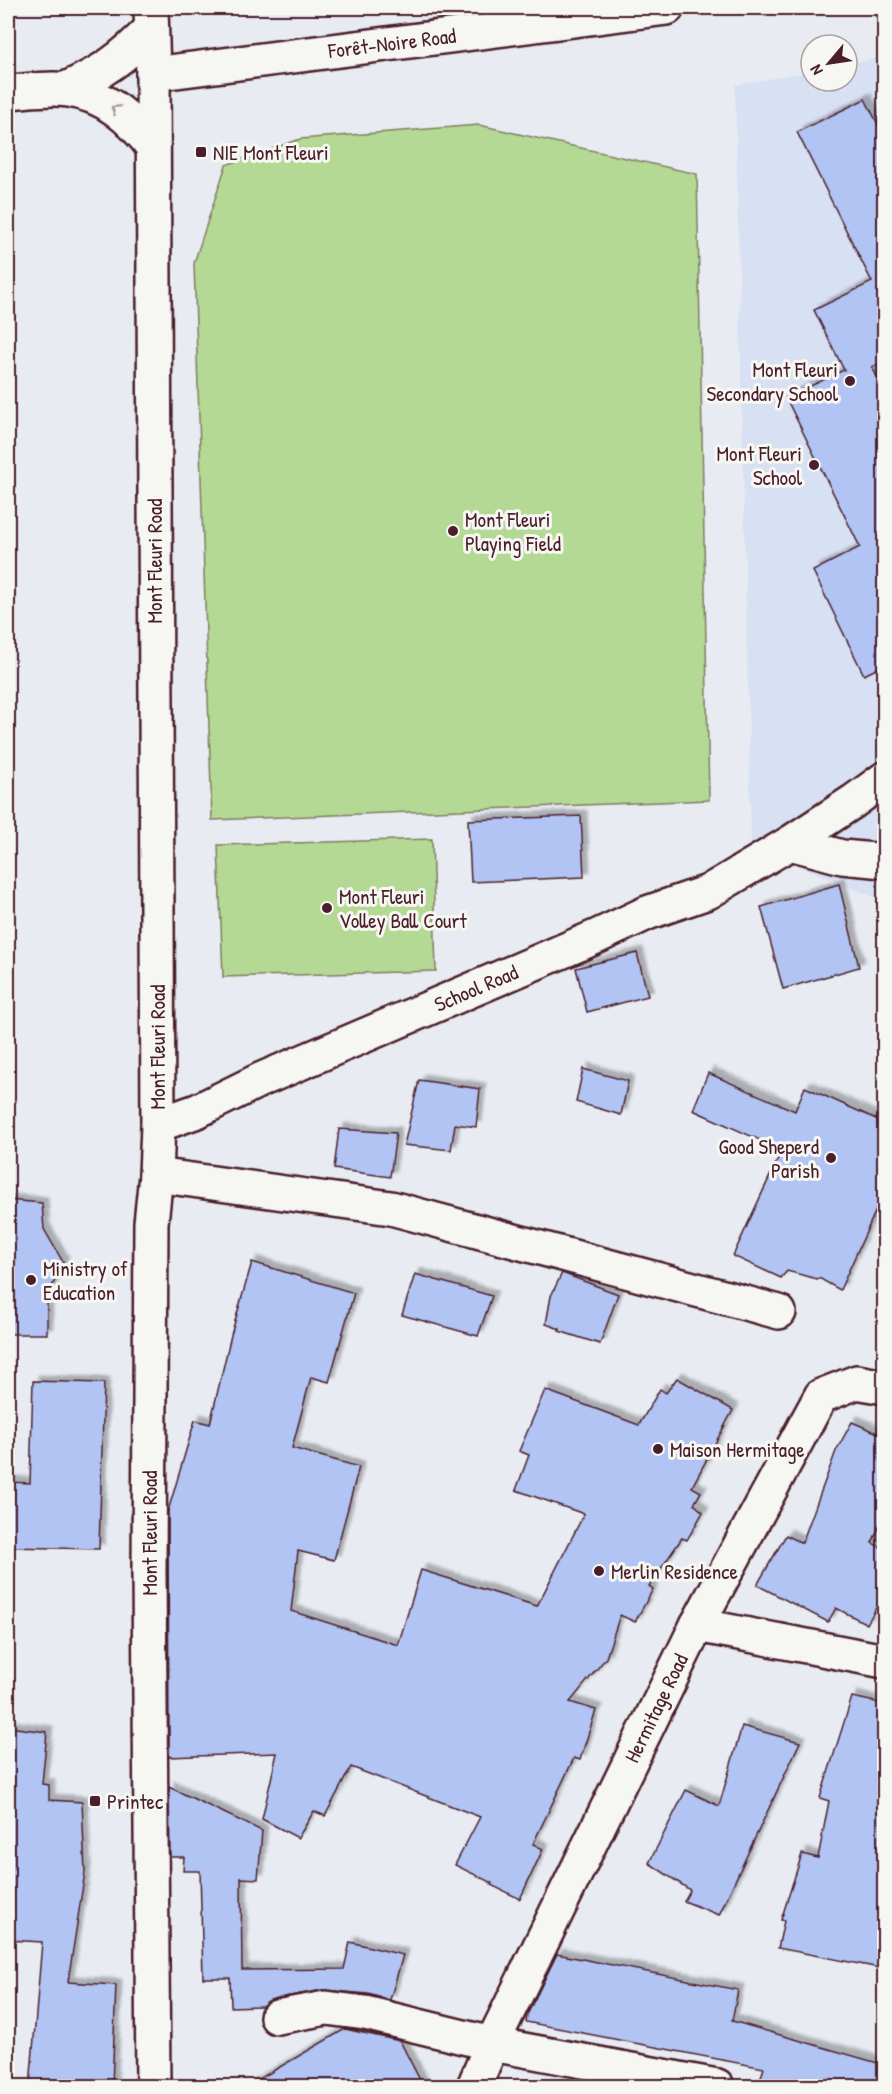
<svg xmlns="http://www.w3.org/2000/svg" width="892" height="2094" viewBox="0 0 892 2094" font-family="'Patrick Hand',sans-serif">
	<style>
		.built { fill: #d8e0f3 }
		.green { fill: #b4d995; stroke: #7f7c60; stroke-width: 1.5 }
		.building { fill: #b1c4f4; stroke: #4a1f2b; stroke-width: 1.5; filter: url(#shadow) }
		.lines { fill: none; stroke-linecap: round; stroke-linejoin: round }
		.minor-casing { stroke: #4a1f2b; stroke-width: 38 }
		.tertiary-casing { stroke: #4a1f2b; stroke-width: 38 }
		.secondary-casing { stroke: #4a1f2b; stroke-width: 38 }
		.minor { stroke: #f6f6f2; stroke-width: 33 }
		.tertiary { stroke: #f6f6f2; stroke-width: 33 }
		.secondary { stroke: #f6f6f2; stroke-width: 33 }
		.oneway { stroke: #a99598 }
		.poi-dot { fill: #4a1f2b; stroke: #f6f6f2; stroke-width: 2 }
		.labels { text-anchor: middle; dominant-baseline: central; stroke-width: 6; stroke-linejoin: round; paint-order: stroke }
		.street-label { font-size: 21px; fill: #4a1f2b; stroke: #f6f6f2 }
		.poi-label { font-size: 21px; fill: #4a1f2b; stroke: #f6f6f2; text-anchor: start }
	</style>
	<defs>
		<filter id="shadow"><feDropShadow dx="5.5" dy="-5.5" stdDeviation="1.5" flood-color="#0004"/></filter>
	</defs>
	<rect width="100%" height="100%" fill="#e8ecf2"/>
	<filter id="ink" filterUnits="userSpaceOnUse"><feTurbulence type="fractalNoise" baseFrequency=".0167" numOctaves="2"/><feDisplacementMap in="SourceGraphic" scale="12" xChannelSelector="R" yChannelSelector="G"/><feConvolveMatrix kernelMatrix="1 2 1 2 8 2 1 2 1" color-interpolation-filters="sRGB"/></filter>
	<g filter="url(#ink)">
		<!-- built -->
		<path class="built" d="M 884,57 L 884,901 L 751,846 L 735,85 L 811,71 L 811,81 L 847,81 L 847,64 Z"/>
		<!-- green -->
		<g class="green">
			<path d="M 479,125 L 697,174 L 709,800 L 212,820 L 194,263 L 226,165 L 300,139 Z"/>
			<path d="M 432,839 L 436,971 L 223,977 L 218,845 Z"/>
		</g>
		<!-- building -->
		<g class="building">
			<path d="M 865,99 L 885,138 L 885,361 L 872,367 L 885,392 L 885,665 L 864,675 L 813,571 L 860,547 L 786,398 L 844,370 L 814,310 L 872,282 L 797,132 Z"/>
			<path d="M 581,816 L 584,877 L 471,882 L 468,820 Z"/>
			<path d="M 839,884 L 859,967 L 783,989 L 761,907 Z"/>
			<path d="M 637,953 L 648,996 L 587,1012 L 576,968 Z"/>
			<path d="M 583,1069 L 628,1081 L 621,1115 L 576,1102 Z"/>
			<path d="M 708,1073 L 795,1111 L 805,1087 L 885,1123 L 885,1190 L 840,1290 L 819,1278 L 817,1279 L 787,1271 L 781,1278 L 733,1256 L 782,1150 L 693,1110 Z"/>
			<path d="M 419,1080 L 480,1089 L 476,1127 L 455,1124 L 451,1150 L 404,1145 Z"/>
			<path d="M 339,1129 L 396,1133 L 390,1177 L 334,1169 Z"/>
			<path d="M 8,1200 L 42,1203 L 44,1229 L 63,1262 L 47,1298 L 47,1334 L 10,1334 L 9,1301 L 8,1301 Z"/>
			<path d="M 252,1262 L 354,1293 L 329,1382 L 311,1377 L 292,1448 L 359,1467 L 334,1560 L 298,1551 L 291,1611 L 398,1645 L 421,1570 L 537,1606 L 584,1514 L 516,1490 L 529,1455 L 519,1451 L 545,1390 L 639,1425 L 660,1389 L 666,1393 L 677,1378 L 733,1410 L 692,1487 L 701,1492 L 694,1504 L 703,1512 L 687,1540 L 682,1538 L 649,1586 L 653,1589 L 635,1622 L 620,1615 L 606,1658 L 570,1702 L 596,1710 L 580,1760 L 574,1758 L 533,1844 L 543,1849 L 520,1899 L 491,1885 L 492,1883 L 455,1865 L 480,1817 L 351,1767 L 325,1816 L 314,1811 L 298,1838 L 262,1819 L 277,1753 L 169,1757 L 168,1511 L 195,1420 L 210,1424 L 231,1335 Z"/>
			<path d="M 562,1273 L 618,1294 L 600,1344 L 559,1331 L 560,1329 L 546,1324 L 551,1296 Z"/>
			<path d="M 415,1274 L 492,1296 L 478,1336 L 402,1315 Z"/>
			<path d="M 33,1381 L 104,1383 L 99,1549 L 8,1547 L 8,1482 L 30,1483 Z"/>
			<path d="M 852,1422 L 885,1436 L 885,1513 L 872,1543 L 885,1549 L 885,1588 L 883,1595 L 867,1624 L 836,1608 L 828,1622 L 757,1585 L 786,1535 L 802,1543 L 836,1451 Z"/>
			<path d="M 852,1697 L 885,1704 L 885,1969 L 778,1948 L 784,1921 L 781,1920 L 802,1854 L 818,1858 L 829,1801 L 820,1798 Z"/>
			<path d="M 742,1726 L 800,1742 L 719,1915 L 684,1901 L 690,1890 L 649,1863 L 686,1790 L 719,1806 Z"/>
			<path d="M 8,1727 L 47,1732 L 42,1784 L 49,1785 L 49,1800 L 82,1802 L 85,1872 L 68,1982 L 116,1985 L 112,2086 L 30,2086 L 42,1942 L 8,1940 Z"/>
			<path d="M 169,1787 L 262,1831 L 258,1879 L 241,1878 L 242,1970 L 344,1969 L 350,1942 L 403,1955 L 390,2000 L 368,1994 L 323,1990 L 274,1999 L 262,2006 L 231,2007 L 230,1978 L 203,1978 L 200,1871 L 183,1871 L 184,1857 L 170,1857 Z"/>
			<path d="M 557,1954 L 738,1990 L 732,2021 L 885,2065 L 885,2086 L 758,2086 L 764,2068 L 526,2022 L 527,2015 Z"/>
			<path d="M 345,2029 L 400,2041 L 423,2086 L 247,2086 Z"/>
		</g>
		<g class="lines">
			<defs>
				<g id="minor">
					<path d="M 153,74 L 667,8"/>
					<path d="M 790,843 L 842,857 L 884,861"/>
					<path d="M 158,1125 L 197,1111 L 260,1080 L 598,936 L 647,913 L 708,892 L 790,843 L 854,801 L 884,779"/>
					<path d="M 156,1175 L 391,1208 L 779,1312"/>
					<path d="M 697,1625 L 884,1661"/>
					<path d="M 277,2017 L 326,2008 L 365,2013 L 492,2044 L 717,2086"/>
					<path d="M 474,2086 L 492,2044 L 697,1625 L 821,1396 L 857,1382 L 884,1387"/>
				</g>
				<g id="tertiary">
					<path d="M 66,89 C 104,71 122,59 151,29"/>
					<path d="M 8,92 C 27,91 49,87 68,90 C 105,95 131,118 153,147"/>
				</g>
				<path id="secondary" d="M 151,8 L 153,74 L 158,1125 L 156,1175 L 151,1223 L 149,1571 L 153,2086"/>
			</defs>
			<!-- minor casing -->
			<use href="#minor" class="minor-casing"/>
			<!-- tertiary casing -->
			<use href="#tertiary" class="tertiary-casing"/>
			<!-- secondary casing -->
			<use href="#secondary" class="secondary-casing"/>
			<!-- minor -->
			<use href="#minor" class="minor"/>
			<!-- tertiary -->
			<use href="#tertiary" class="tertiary"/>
			<!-- secondary -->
			<use href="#secondary" class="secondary"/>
		</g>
		<!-- one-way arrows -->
		<defs><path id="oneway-chevron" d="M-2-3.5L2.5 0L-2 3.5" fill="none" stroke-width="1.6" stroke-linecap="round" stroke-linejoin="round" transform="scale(1.5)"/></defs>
		<use class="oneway" href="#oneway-chevron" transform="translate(115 109) rotate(-146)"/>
	</g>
	<!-- markers -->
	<g class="poi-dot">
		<rect x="195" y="146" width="12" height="12" rx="3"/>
		<circle cx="850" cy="381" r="6"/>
		<circle cx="814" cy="465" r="6"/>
		<circle cx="453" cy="531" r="6"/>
		<circle cx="327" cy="908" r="6"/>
		<circle cx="831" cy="1158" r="6"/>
		<circle cx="31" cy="1280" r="6"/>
		<circle cx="658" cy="1449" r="6"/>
		<circle cx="599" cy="1571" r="6"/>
		<rect x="89" y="1795" width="12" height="12" rx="3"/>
	</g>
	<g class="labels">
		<!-- street labels -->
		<g class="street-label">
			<text transform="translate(392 43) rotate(-7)">Forêt-Noire Road</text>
			<text transform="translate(154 561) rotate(-90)">Mont Fleuri Road</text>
			<text transform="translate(476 988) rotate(-23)">School Road</text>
			<text transform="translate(157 1047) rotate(-90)">Mont Fleuri Road</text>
			<text transform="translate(149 1533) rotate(-90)">Mont Fleuri Road</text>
			<text transform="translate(656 1708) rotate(-64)">Hermitage Road</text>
		</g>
		<!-- poi labels -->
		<g class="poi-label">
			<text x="213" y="152">NIE Mont Fleuri</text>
			<text x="838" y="369" text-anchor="end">Mont Fleuri<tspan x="838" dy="24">Secondary School</tspan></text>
			<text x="802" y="453" text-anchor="end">Mont Fleuri<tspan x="802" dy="24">School</tspan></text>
			<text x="465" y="519">Mont Fleuri<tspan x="465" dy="24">Playing Field</tspan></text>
			<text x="339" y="896">Mont Fleuri<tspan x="339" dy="24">Volley Ball Court</tspan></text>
			<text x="819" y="1146" text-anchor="end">Good Sheperd<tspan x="819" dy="24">Parish</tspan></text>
			<text x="43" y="1268">Ministry of<tspan x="43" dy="24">Education</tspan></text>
			<text x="670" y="1449">Maison Hermitage</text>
			<text x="611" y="1571">Merlin Residence</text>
			<text x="107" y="1801">Printec</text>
		</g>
	</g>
	<!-- margin -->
	<rect width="892" height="2094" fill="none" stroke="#f6f6f2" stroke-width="30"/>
	<rect x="15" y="15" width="862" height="2064" fill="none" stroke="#4a1f2b" stroke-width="2" filter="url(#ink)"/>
	<!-- north arrow -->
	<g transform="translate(829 63) rotate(241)"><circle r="28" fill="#f6f6f2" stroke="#b1a0a2" stroke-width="1.5"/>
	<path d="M0-4.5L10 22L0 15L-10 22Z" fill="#4a1f2b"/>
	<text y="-9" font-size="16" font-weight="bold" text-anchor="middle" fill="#4a1f2b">N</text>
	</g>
</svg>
